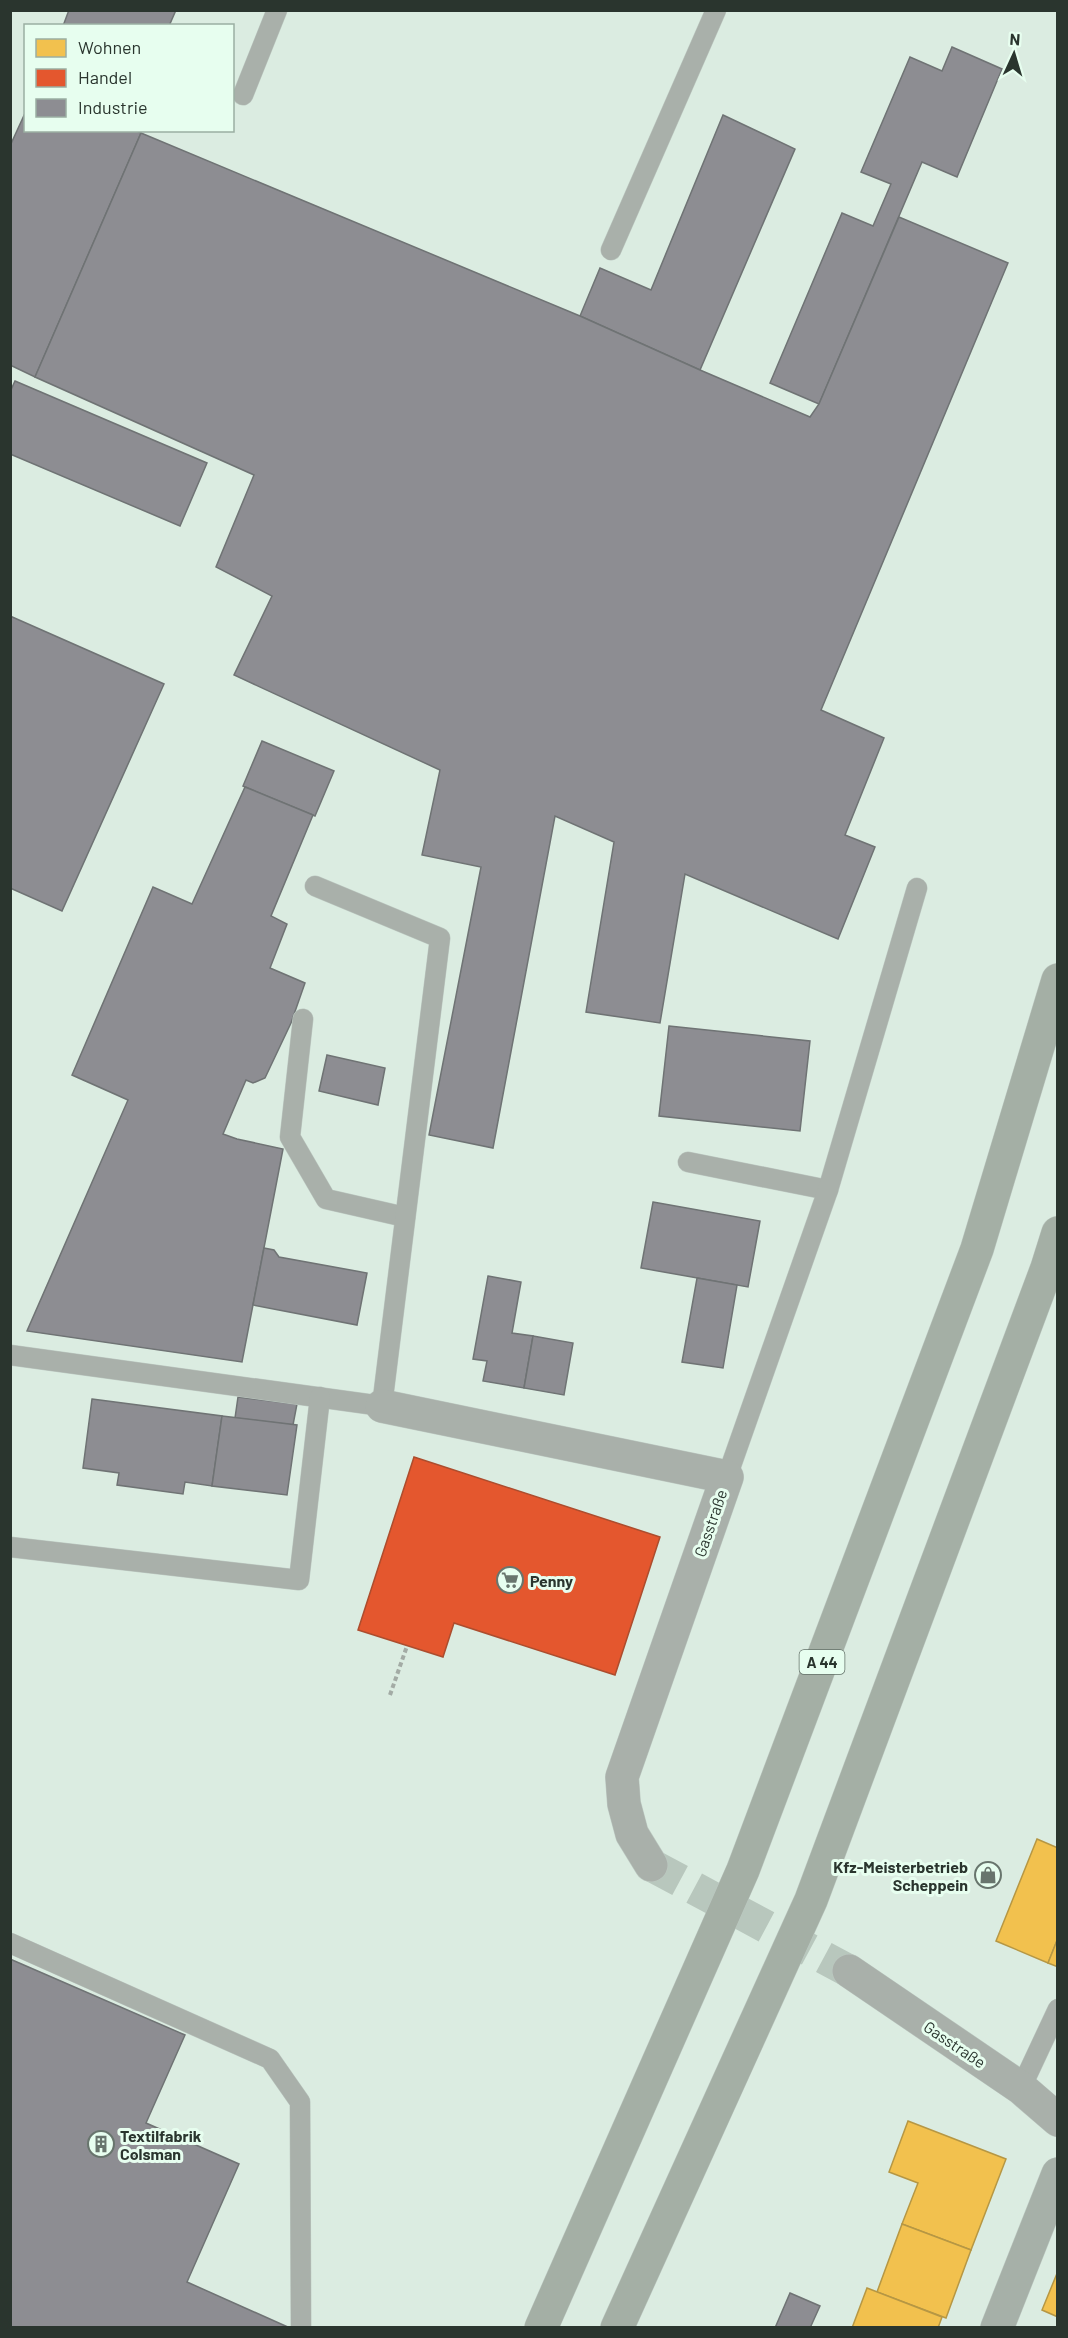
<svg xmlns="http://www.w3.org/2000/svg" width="1068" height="2338" viewBox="0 0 1068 2338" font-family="Barlow,sans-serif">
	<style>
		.homes { fill: #f2c14e; stroke: #b69744; stroke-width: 1.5 }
		.shops { fill: #e4572e; stroke: #ac4d2e; stroke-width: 1.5 }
		.industry { fill: #8d8d92; stroke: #6f7374; stroke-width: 1.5 }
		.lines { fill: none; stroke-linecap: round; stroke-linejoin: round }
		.street-tunnel { stroke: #b8c7bd; stroke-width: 33; stroke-dasharray: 33 16; stroke-linecap: butt }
		.lane-casing { stroke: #bdc9c2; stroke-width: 21 }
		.street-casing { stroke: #bdc9c2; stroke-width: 34 }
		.secondary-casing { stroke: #bdc9c2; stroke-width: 34 }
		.highway-casing { stroke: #bdc9c2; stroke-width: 34 }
		.path { stroke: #a3aba5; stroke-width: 4; stroke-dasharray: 4.5 3; stroke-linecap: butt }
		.lane { stroke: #a9b0aa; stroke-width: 20 }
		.street { stroke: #a9b0aa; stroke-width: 33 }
		.secondary { stroke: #a6b0a8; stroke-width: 33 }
		.highway { stroke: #a4afa5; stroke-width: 33 }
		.labels { text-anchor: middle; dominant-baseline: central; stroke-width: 6; stroke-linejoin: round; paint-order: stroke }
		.shield { fill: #e7feef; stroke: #637168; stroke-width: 1.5 }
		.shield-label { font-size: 15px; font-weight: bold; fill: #2a352e }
		.street-label { font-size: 16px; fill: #2a352e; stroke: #e7feef }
		.poi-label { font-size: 16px; font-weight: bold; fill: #2a352e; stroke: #e7feef; text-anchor: start }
	</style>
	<rect width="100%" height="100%" fill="#dbece1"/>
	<!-- homes -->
	<g class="homes">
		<path d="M 1037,1839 L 1058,1848 L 1058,1938 L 1048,1963 L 996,1941 Z"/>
		<path d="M 1058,1938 L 1058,1967 L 1048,1963 Z"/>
		<path d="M 908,2121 L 1006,2159 L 971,2250 L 902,2224 L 918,2183 L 889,2172 Z"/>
		<path d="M 902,2224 L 971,2250 L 946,2318 L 877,2292 Z"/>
		<path d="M 1058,2271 L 1058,2317 L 1042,2310 Z"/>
		<path d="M 867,2288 L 942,2317 L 938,2328 L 852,2328 Z"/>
	</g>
	<!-- shops -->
	<path class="shops" d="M 414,1457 L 660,1537 L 615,1675 L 454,1623 L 443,1657 L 358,1630 Z"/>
	<!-- industry -->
	<g class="industry">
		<path d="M 69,10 L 176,10 L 169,26 L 63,26 Z"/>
		<path d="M 952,47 L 1002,69 L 957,177 L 922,162 L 819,404 L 770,383 L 842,213 L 873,226 L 891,184 L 861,172 L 910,57 L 942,71 Z"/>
		<path d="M 26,111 L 26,130 L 135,130 L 141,133 L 35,377 L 10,365 L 10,146 Z"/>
		<path d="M 723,115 L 795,149 L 700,370 L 580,316 L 600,268 L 651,290 Z"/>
		<path d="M 141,133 L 580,316 L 700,370 L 810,417 L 819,404 L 899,217 L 1008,263 L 821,710 L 884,738 L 845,835 L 875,847 L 838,939 L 685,874 L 660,1023 L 586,1012 L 614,842 L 555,816 L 493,1148 L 429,1135 L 481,867 L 422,855 L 440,770 L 234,675 L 272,596 L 216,567 L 254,475 L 35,377 Z"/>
		<path d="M 15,381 L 207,463 L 180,526 L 10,454 L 10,392 Z"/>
		<path d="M 10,616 L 164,684 L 62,911 L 10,888 Z"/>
		<path d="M 262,741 L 334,771 L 315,816 L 243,786 Z"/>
		<path d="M 245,787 L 313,815 L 271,916 L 287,924 L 270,968 L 305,983 L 291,1023 L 265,1078 L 253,1083 L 246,1080 L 223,1134 L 237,1139 L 283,1149 L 242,1362 L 27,1331 L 128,1100 L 72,1075 L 153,887 L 192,904 Z"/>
		<path d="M 669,1026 L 810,1041 L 800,1131 L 659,1116 Z"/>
		<path d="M 327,1055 L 385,1068 L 378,1105 L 319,1091 Z"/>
		<path d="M 653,1202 L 760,1221 L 748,1287 L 641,1268 Z"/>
		<path d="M 264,1248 L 274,1250 L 279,1257 L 367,1273 L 357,1325 L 253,1305 Z"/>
		<path d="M 488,1276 L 521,1282 L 512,1333 L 533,1336 L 524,1388 L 483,1381 L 487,1361 L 473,1359 Z"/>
		<path d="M 697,1278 L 737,1285 L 723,1368 L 682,1362 Z"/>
		<path d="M 533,1336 L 573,1343 L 564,1395 L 524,1388 Z"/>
		<path d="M 238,1397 L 297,1404 L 293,1425 L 235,1418 Z"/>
		<path d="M 92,1399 L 222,1416 L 212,1486 L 185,1482 L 183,1494 L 117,1485 L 119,1473 L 83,1468 Z"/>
		<path d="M 222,1416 L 297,1425 L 287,1495 L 212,1486 Z"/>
		<path d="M 10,1959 L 185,2035 L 146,2123 L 239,2164 L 187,2282 L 290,2328 L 10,2328 Z"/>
		<path d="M 790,2293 L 820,2306 L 810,2328 L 775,2328 Z"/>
	</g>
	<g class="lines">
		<!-- street-tunnel -->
		<path class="street-tunnel" d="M 651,1865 L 849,1971"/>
		<defs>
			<g id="lane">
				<path d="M 243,95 L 277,10"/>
				<path d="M 611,250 L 716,10"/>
				<path d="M 303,1019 L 290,1137 L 326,1199 L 405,1217"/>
				<path d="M 688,1162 L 828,1190"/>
				<path d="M 10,1355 L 382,1406 L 440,938 L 315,886"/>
				<path d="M 727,1477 L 828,1190 L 917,888"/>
				<path d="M 10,1547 L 299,1580 L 320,1397"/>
				<path d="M 10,1943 L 270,2059 L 300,2102 L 301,2328"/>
				<path d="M 1021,2088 L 1058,2009"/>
			</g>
			<g id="street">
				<path d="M 382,1406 L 727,1477 L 622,1777 L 624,1804 L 632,1834 L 651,1865"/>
				<path d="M 849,1971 L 1021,2088 L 1058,2120"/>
			</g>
			<path id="secondary" d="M 997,2328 L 1058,2174"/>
			<g id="highway">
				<path d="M 541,2328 L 743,1870 L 977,1249 L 1058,980"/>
				<path d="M 617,2328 L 811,1900 L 1047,1268 L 1058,1233"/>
			</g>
		</defs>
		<!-- lane casing -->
		<use href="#lane" class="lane-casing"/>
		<!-- street casing -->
		<use href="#street" class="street-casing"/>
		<!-- secondary casing -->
		<use href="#secondary" class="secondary-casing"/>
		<!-- highway casing -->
		<use href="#highway" class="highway-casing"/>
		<!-- path -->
		<path class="path" d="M 390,1695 L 407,1646"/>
		<!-- lane -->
		<use href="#lane" class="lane"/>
		<!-- street -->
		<use href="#street" class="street"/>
		<!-- secondary -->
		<use href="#secondary" class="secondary"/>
		<!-- highway -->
		<use href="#highway" class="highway"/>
	</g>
	<!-- icons -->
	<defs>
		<symbol id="supermarket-ring" viewBox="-11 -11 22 22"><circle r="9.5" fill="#e7feef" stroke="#68756d" stroke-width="1.5"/><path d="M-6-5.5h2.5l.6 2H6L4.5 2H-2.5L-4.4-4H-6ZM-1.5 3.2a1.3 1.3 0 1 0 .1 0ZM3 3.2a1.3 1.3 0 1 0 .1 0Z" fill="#68756d"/></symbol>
		<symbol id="shop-ring" viewBox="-11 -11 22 22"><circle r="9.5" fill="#e7feef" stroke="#68756d" stroke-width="1.5"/><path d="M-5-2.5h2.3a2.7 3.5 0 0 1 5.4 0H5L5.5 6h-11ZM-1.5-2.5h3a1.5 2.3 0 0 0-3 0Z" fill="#68756d"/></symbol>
		<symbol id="building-ring" viewBox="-11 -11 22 22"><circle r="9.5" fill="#e7feef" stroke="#68756d" stroke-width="1.5"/><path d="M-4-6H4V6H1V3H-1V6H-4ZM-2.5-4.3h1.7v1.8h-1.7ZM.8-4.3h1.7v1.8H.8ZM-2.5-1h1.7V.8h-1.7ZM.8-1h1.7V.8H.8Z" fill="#68756d"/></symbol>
	</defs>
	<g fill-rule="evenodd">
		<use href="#supermarket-ring" x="495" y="1565" width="30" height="30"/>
		<use href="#shop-ring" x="973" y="1860" width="30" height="30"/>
		<use href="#building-ring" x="86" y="2129" width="30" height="30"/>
	</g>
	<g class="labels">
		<!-- shield labels -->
		<rect class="shield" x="799.5" y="1650" width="45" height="24" rx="4.5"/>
		<g class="shield-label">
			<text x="822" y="1662">A 44</text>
		</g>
		<!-- street labels -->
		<g class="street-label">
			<text transform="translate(710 1523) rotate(-71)">Gasstraße</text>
			<text transform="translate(955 2044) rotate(34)">Gasstraße</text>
		</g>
		<!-- poi labels -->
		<g class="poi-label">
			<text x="530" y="1580">Penny</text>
			<text x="968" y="1866" text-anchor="end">Kfz-Meisterbetrieb<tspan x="968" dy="18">Scheppein</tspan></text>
			<text x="120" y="2135">Textilfabrik<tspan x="120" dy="18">Colsman</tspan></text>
		</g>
	</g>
	<!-- border -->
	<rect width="1068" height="2338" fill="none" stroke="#2a352e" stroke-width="24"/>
	<!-- legend -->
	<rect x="24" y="24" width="210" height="108" fill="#e7feef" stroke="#9baea2" stroke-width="1.5"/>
	<rect x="36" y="39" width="30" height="18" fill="#f2c14e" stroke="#9baea2" stroke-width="1.5"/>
	<text x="78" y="54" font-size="18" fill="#2a352e">Wohnen</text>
	<rect x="36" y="69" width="30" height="18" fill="#e4572e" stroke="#9baea2" stroke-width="1.5"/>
	<text x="78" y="84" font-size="18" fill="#2a352e">Handel</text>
	<rect x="36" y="99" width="30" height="18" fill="#8d8d92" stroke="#9baea2" stroke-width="1.5"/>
	<text x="78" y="114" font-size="18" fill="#2a352e">Industrie</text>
	<!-- north arrow -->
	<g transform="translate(1014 54) rotate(4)" stroke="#e7feef" stroke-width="4.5" paint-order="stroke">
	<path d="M0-4.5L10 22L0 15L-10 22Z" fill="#2a352e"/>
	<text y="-9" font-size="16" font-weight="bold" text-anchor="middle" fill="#2a352e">N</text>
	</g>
</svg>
